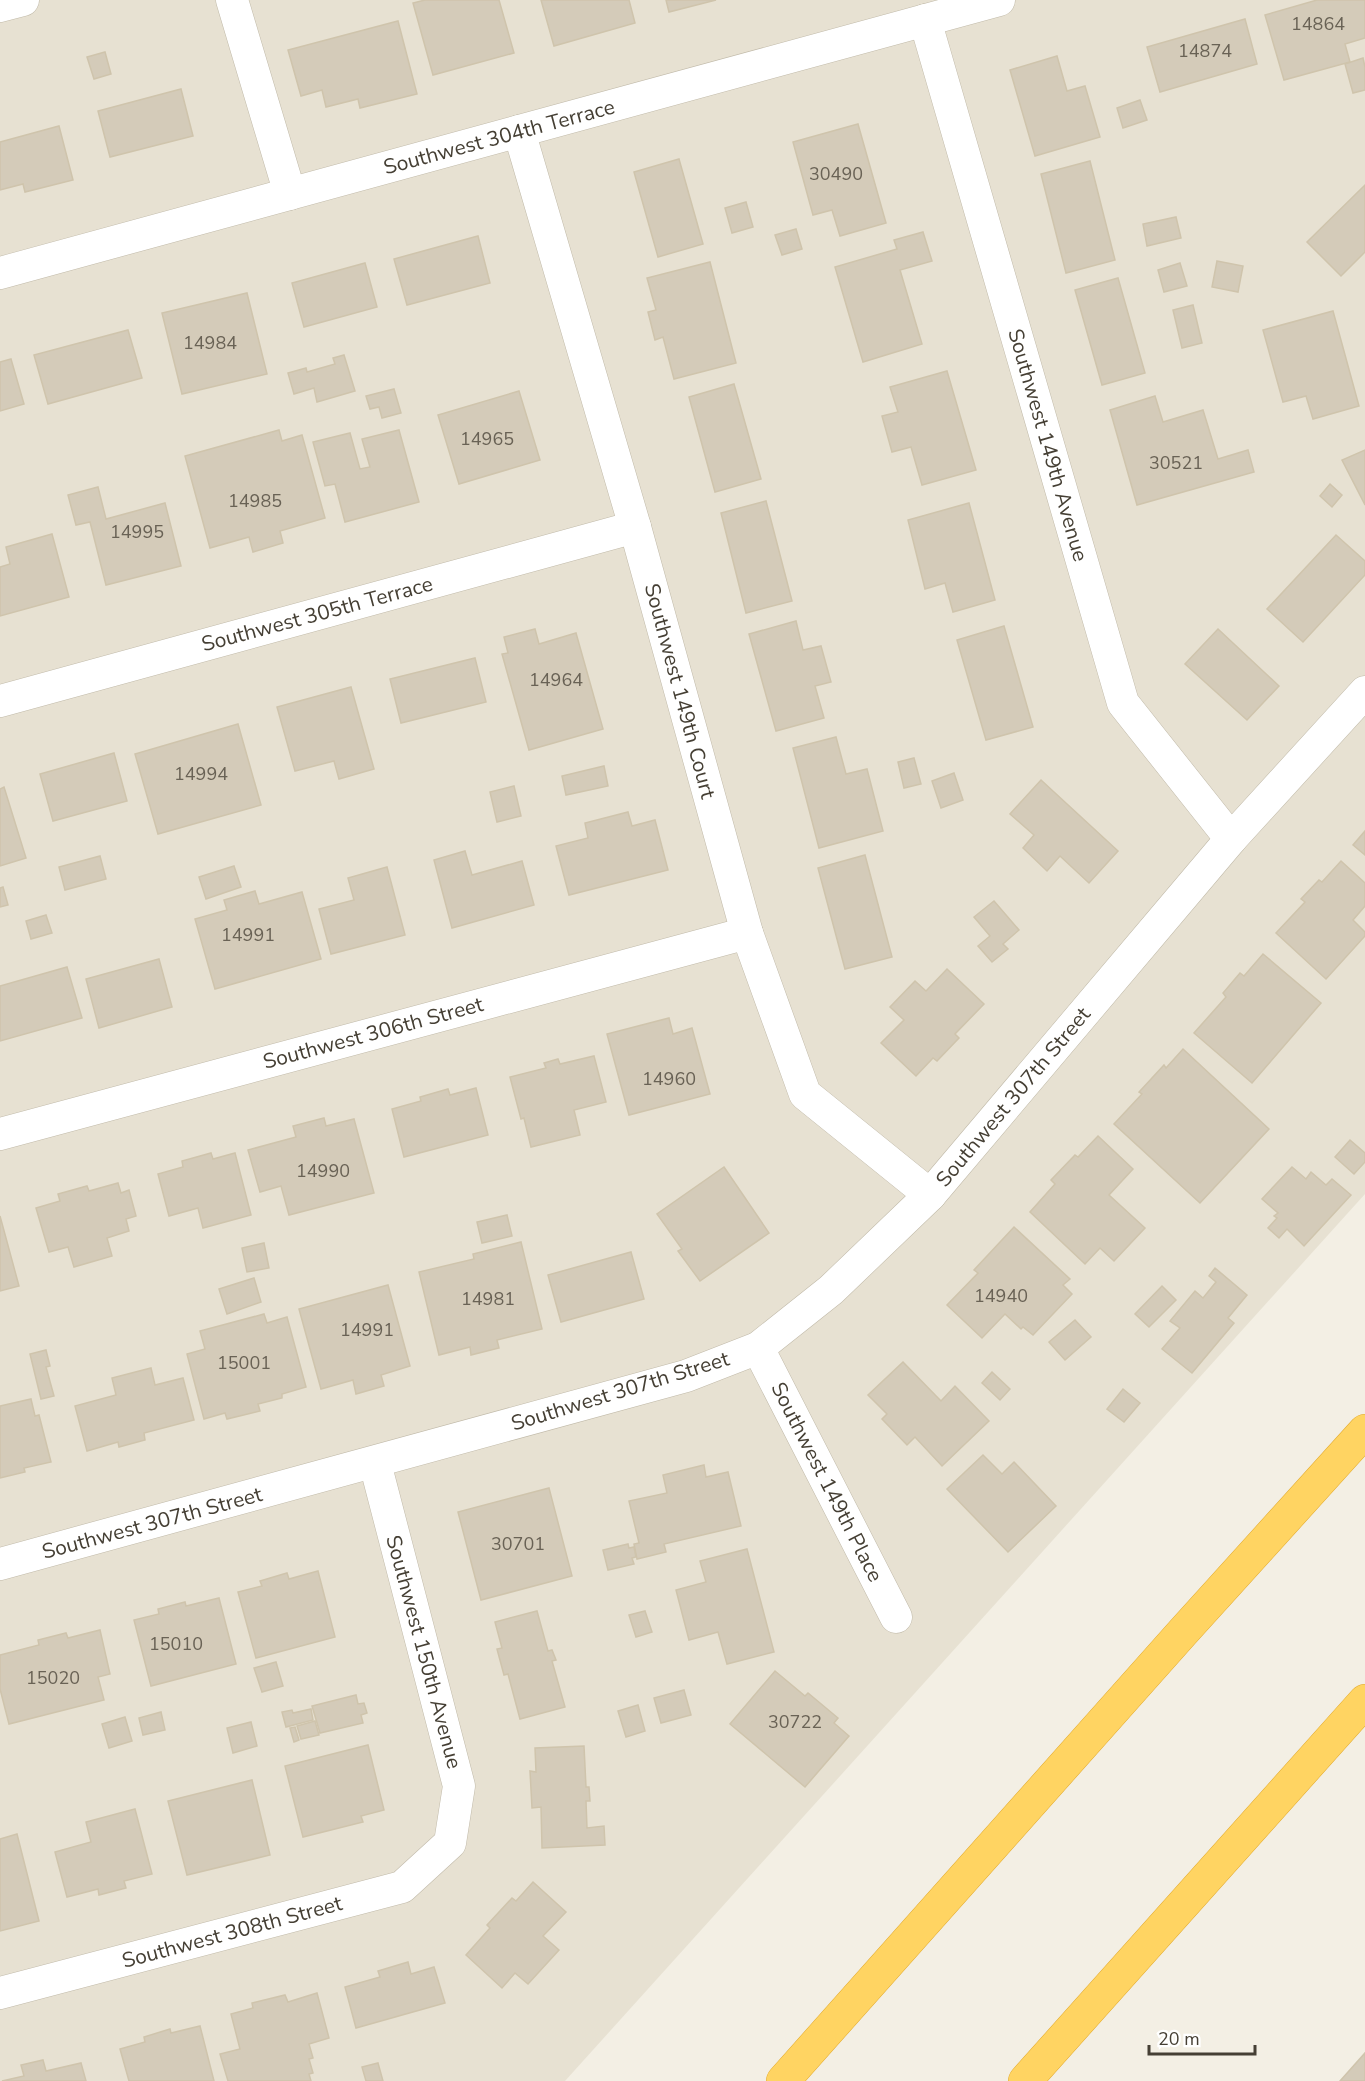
<svg xmlns="http://www.w3.org/2000/svg" width="1365" height="2081" viewBox="0 0 1365 2081" font-family="'Nunito Sans',sans-serif">
	<style>
		.residential { fill: #e7e1d2 }
		.building { fill: #d4cbb9; stroke: #cfc4ac; stroke-width: 1.5 }
		.lines { fill: none; stroke-linecap: round; stroke-linejoin: round }
		.minor-casing { stroke: #c1baa9; stroke-width: 33 }
		.motorway-casing { stroke: #e2aa2e; stroke-width: 34 }
		.minor { stroke: #fff; stroke-width: 32 }
		.motorway { stroke: #ffd462; stroke-width: 33 }
		.labels { text-anchor: middle; dominant-baseline: central; stroke-width: 4.5; stroke-linejoin: round; paint-order: stroke }
		.number-label { font-size: 18px; fill: #696255 }
		.street-label { font-size: 21px; fill: #453f34; stroke: #fff }
	</style>
	<rect width="100%" height="100%" fill="#f3efe4"/>
	<!-- residential -->
	<path class="residential" d="M 0,0 L 1365,0 L 1365,1194 L 565,2081 L 0,2081 Z"/>
	<!-- building -->
	<g class="building">
		<path d="M 425,0 L 499,0 L 514,53 L 433,75 L 413,3 Z"/>
		<path d="M 541,0 L 629,0 L 635,23 L 554,46 Z"/>
		<path d="M 666,0 L 716,0 L 669,12 Z"/>
		<path d="M 1317,0 L 1365,0 L 1365,38 L 1345,44 L 1350,62 L 1284,80 L 1265,15 Z"/>
		<path d="M 1245,19 L 1257,64 L 1160,92 L 1147,47 Z"/>
		<path d="M 398,21 L 417,94 L 360,108 L 358,99 L 326,107 L 322,90 L 301,96 L 288,50 Z"/>
		<path d="M 105,52 L 111,74 L 94,79 L 87,57 Z"/>
		<path d="M 1057,56 L 1067,91 L 1085,86 L 1100,137 L 1035,156 L 1010,70 Z"/>
		<path d="M 1363,58 L 1365,67 L 1365,90 L 1353,93 L 1345,64 Z"/>
		<path d="M 181,89 L 193,136 L 110,157 L 98,111 Z"/>
		<path d="M 1140,100 L 1147,120 L 1123,128 L 1117,108 Z"/>
		<path d="M 858,124 L 886,223 L 840,236 L 832,210 L 813,215 L 793,142 Z"/>
		<path d="M 59,126 L 73,180 L 25,192 L 23,184 L 0,190 L 0,142 Z"/>
		<path d="M 679,159 L 703,244 L 658,257 L 634,172 Z"/>
		<path d="M 1090,161 L 1115,260 L 1066,273 L 1041,174 Z"/>
		<path d="M 1365,185 L 1365,252 L 1341,276 L 1307,242 Z"/>
		<path d="M 746,202 L 753,227 L 732,233 L 725,208 Z"/>
		<path d="M 1176,217 L 1181,238 L 1147,246 L 1143,224 Z"/>
		<path d="M 796,229 L 802,249 L 782,255 L 775,235 Z"/>
		<path d="M 923,232 L 932,261 L 900,270 L 922,344 L 863,362 L 835,267 L 897,249 L 894,240 Z"/>
		<path d="M 478,236 L 490,283 L 407,305 L 394,259 Z"/>
		<path d="M 1217,261 L 1243,266 L 1238,292 L 1212,287 Z"/>
		<path d="M 710,262 L 736,363 L 674,379 L 663,337 L 655,340 L 648,312 L 656,310 L 647,278 Z"/>
		<path d="M 365,263 L 377,307 L 304,327 L 292,283 Z"/>
		<path d="M 1180,263 L 1187,286 L 1164,292 L 1158,270 Z"/>
		<path d="M 1118,278 L 1145,373 L 1102,385 L 1075,290 Z"/>
		<path d="M 247,293 L 267,374 L 182,394 L 162,313 Z"/>
		<path d="M 1193,305 L 1202,343 L 1182,348 L 1173,310 Z"/>
		<path d="M 1333,311 L 1359,406 L 1313,419 L 1306,396 L 1283,402 L 1263,330 Z"/>
		<path d="M 128,330 L 142,378 L 48,404 L 34,355 Z"/>
		<path d="M 344,355 L 355,391 L 317,402 L 314,388 L 294,394 L 288,373 L 306,368 L 307,372 L 335,364 L 333,358 Z"/>
		<path d="M 11,359 L 24,404 L 0,411 L 0,362 Z"/>
		<path d="M 947,371 L 976,470 L 922,485 L 911,447 L 892,452 L 882,416 L 898,412 L 890,387 Z"/>
		<path d="M 734,384 L 761,479 L 715,492 L 689,397 Z"/>
		<path d="M 394,389 L 401,413 L 382,418 L 379,407 L 370,409 L 366,396 Z"/>
		<path d="M 519,391 L 540,460 L 459,484 L 438,415 Z"/>
		<path d="M 1155,396 L 1163,422 L 1203,410 L 1218,459 L 1248,450 L 1254,472 L 1137,505 L 1110,410 Z"/>
		<path d="M 279,430 L 282,441 L 302,435 L 325,518 L 280,531 L 283,543 L 253,552 L 249,537 L 210,548 L 185,456 Z"/>
		<path d="M 399,430 L 419,502 L 345,522 L 335,484 L 325,486 L 313,442 L 350,433 L 360,469 L 370,467 L 362,439 Z"/>
		<path d="M 1365,450 L 1365,505 L 1342,460 Z"/>
		<path d="M 1330,484 L 1342,495 L 1332,507 L 1320,496 Z"/>
		<path d="M 98,487 L 106,519 L 165,503 L 181,566 L 106,585 L 90,522 L 76,525 L 68,495 Z"/>
		<path d="M 766,501 L 792,601 L 746,613 L 721,513 Z"/>
		<path d="M 969,503 L 995,600 L 953,612 L 945,583 L 925,589 L 908,520 Z"/>
		<path d="M 52,534 L 69,597 L 0,616 L 0,567 L 10,564 L 6,547 Z"/>
		<path d="M 1336,535 L 1365,561 L 1365,575 L 1303,642 L 1267,609 Z"/>
		<path d="M 796,621 L 803,650 L 821,646 L 831,682 L 815,686 L 824,718 L 776,731 L 749,634 Z"/>
		<path d="M 1004,626 L 1033,727 L 986,740 L 957,640 Z"/>
		<path d="M 535,629 L 539,644 L 576,633 L 603,729 L 529,750 L 502,654 L 508,653 L 504,637 Z"/>
		<path d="M 1218,629 L 1279,686 L 1247,720 L 1185,664 Z"/>
		<path d="M 475,658 L 486,702 L 401,723 L 390,679 Z"/>
		<path d="M 351,687 L 374,769 L 339,779 L 334,761 L 295,771 L 277,707 Z"/>
		<path d="M 238,724 L 261,805 L 158,834 L 135,754 Z"/>
		<path d="M 836,737 L 846,774 L 867,769 L 883,831 L 819,848 L 793,748 Z"/>
		<path d="M 114,753 L 127,801 L 53,821 L 40,774 Z"/>
		<path d="M 914,758 L 921,784 L 904,788 L 898,762 Z"/>
		<path d="M 604,766 L 608,786 L 566,795 L 562,776 Z"/>
		<path d="M 954,773 L 963,800 L 941,808 L 932,781 Z"/>
		<path d="M 1041,780 L 1118,851 L 1089,883 L 1060,856 L 1047,871 L 1023,848 L 1034,835 L 1010,814 Z"/>
		<path d="M 514,786 L 521,816 L 497,822 L 490,792 Z"/>
		<path d="M 4,787 L 26,858 L 0,866 L 0,789 Z"/>
		<path d="M 628,812 L 632,826 L 655,820 L 668,870 L 569,895 L 556,846 L 588,838 L 585,823 Z"/>
		<path d="M 1365,831 L 1365,855 L 1353,845 Z"/>
		<path d="M 465,851 L 472,875 L 522,861 L 534,905 L 452,928 L 434,860 Z"/>
		<path d="M 865,855 L 892,957 L 845,969 L 818,868 Z"/>
		<path d="M 100,856 L 106,879 L 65,890 L 59,867 Z"/>
		<path d="M 1341,861 L 1365,883 L 1365,906 L 1353,920 L 1365,932 L 1365,936 L 1326,979 L 1276,933 L 1305,902 L 1301,899 L 1319,880 L 1322,882 Z"/>
		<path d="M 234,866 L 241,887 L 206,899 L 199,877 Z"/>
		<path d="M 387,867 L 405,935 L 331,954 L 319,909 L 354,900 L 348,878 Z"/>
		<path d="M 3,887 L 8,905 L 0,907 L 0,888 Z"/>
		<path d="M 255,891 L 259,904 L 302,892 L 321,959 L 215,989 L 195,919 L 227,910 L 224,900 Z"/>
		<path d="M 994,901 L 1019,930 L 1003,944 L 1008,949 L 992,962 L 978,946 L 990,936 L 974,917 Z"/>
		<path d="M 46,915 L 52,933 L 31,939 L 26,921 Z"/>
		<path d="M 1263,954 L 1321,1003 L 1252,1083 L 1194,1033 L 1226,997 L 1223,993 L 1240,973 L 1244,976 Z"/>
		<path d="M 159,959 L 172,1007 L 99,1028 L 86,979 Z"/>
		<path d="M 67,967 L 82,1018 L 0,1041 L 0,986 Z"/>
		<path d="M 947,969 L 984,1004 L 955,1034 L 959,1038 L 937,1061 L 933,1058 L 916,1076 L 881,1043 L 904,1020 L 890,1007 L 915,981 L 926,991 Z"/>
		<path d="M 669,1018 L 673,1034 L 692,1028 L 710,1094 L 629,1115 L 607,1034 Z"/>
		<path d="M 1183,1049 L 1269,1129 L 1200,1203 L 1114,1124 L 1142,1094 L 1139,1092 L 1164,1065 L 1166,1068 Z"/>
		<path d="M 594,1056 L 606,1102 L 574,1110 L 580,1135 L 531,1147 L 524,1118 L 521,1119 L 510,1077 L 546,1068 L 544,1063 L 558,1059 L 560,1064 Z"/>
		<path d="M 476,1088 L 488,1135 L 404,1157 L 392,1109 L 421,1101 L 420,1097 L 448,1089 L 450,1095 Z"/>
		<path d="M 324,1118 L 326,1126 L 354,1119 L 374,1193 L 289,1215 L 281,1186 L 260,1192 L 248,1150 L 296,1137 L 293,1126 Z"/>
		<path d="M 1098,1136 L 1133,1169 L 1109,1195 L 1145,1228 L 1114,1261 L 1100,1248 L 1085,1264 L 1030,1212 L 1055,1184 L 1051,1180 L 1075,1155 L 1078,1157 Z"/>
		<path d="M 1350,1140 L 1365,1153 L 1365,1162 L 1354,1174 L 1335,1157 Z"/>
		<path d="M 211,1153 L 213,1159 L 235,1153 L 251,1215 L 203,1228 L 198,1208 L 169,1216 L 158,1174 L 183,1167 L 182,1161 Z"/>
		<path d="M 724,1167 L 769,1233 L 700,1281 L 678,1251 L 682,1249 L 657,1214 Z"/>
		<path d="M 1292,1167 L 1306,1179 L 1311,1172 L 1326,1185 L 1332,1179 L 1351,1195 L 1304,1246 L 1287,1229 L 1279,1238 L 1268,1228 L 1277,1218 L 1274,1216 L 1278,1213 L 1262,1199 Z"/>
		<path d="M 118,1183 L 121,1193 L 129,1190 L 136,1216 L 126,1219 L 129,1231 L 107,1238 L 112,1256 L 74,1267 L 68,1247 L 49,1252 L 36,1208 L 60,1201 L 58,1194 L 87,1186 L 89,1191 Z"/>
		<path d="M 507,1215 L 512,1236 L 482,1243 L 477,1222 Z"/>
		<path d="M 0,1216 L 19,1286 L 0,1291 Z"/>
		<path d="M 1014,1227 L 1070,1279 L 1063,1285 L 1072,1294 L 1033,1335 L 1023,1327 L 1021,1329 L 1005,1314 L 982,1338 L 947,1305 L 978,1273 L 974,1270 Z"/>
		<path d="M 521,1242 L 542,1329 L 497,1340 L 499,1348 L 471,1355 L 470,1347 L 439,1355 L 419,1272 L 474,1259 L 473,1254 Z"/>
		<path d="M 264,1243 L 269,1268 L 247,1272 L 242,1248 Z"/>
		<path d="M 631,1252 L 644,1299 L 561,1322 L 548,1275 Z"/>
		<path d="M 1215,1268 L 1247,1295 L 1228,1318 L 1234,1323 L 1192,1373 L 1162,1349 L 1180,1328 L 1170,1321 L 1195,1291 L 1203,1298 L 1216,1282 L 1209,1276 Z"/>
		<path d="M 254,1278 L 261,1302 L 227,1314 L 219,1289 Z"/>
		<path d="M 388,1285 L 410,1366 L 381,1375 L 384,1386 L 356,1394 L 353,1380 L 321,1389 L 299,1309 Z"/>
		<path d="M 1162,1286 L 1176,1300 L 1149,1327 L 1135,1314 Z"/>
		<path d="M 264,1314 L 267,1323 L 287,1317 L 306,1387 L 282,1394 L 282,1398 L 258,1404 L 260,1411 L 227,1419 L 225,1413 L 204,1419 L 187,1354 L 205,1349 L 200,1331 Z"/>
		<path d="M 1075,1320 L 1091,1337 L 1065,1360 L 1049,1342 Z"/>
		<path d="M 46,1350 L 50,1366 L 46,1367 L 54,1396 L 41,1399 L 30,1354 Z"/>
		<path d="M 903,1362 L 941,1401 L 955,1386 L 989,1421 L 942,1466 L 915,1437 L 907,1445 L 882,1419 L 887,1414 L 868,1395 Z"/>
		<path d="M 151,1368 L 155,1385 L 183,1378 L 194,1420 L 144,1433 L 145,1440 L 119,1447 L 118,1442 L 87,1451 L 75,1406 L 116,1395 L 112,1378 Z"/>
		<path d="M 992,1372 L 1010,1389 L 1000,1400 L 982,1383 Z"/>
		<path d="M 1123,1389 L 1140,1403 L 1124,1422 L 1107,1409 Z"/>
		<path d="M 31,1399 L 35,1416 L 39,1415 L 51,1462 L 24,1468 L 25,1472 L 0,1478 L 0,1406 Z"/>
		<path d="M 983,1455 L 1002,1474 L 1014,1462 L 1056,1506 L 1008,1552 L 947,1489 Z"/>
		<path d="M 704,1465 L 706,1477 L 728,1472 L 741,1526 L 664,1544 L 666,1552 L 637,1559 L 634,1544 L 639,1543 L 629,1501 L 667,1493 L 663,1475 Z"/>
		<path d="M 549,1488 L 572,1576 L 481,1600 L 458,1512 Z"/>
		<path d="M 628,1544 L 629,1548 L 634,1547 L 636,1557 L 632,1558 L 634,1564 L 608,1570 L 603,1550 Z"/>
		<path d="M 747,1549 L 774,1652 L 727,1664 L 718,1632 L 689,1640 L 676,1590 L 706,1582 L 700,1561 Z"/>
		<path d="M 318,1571 L 335,1637 L 256,1658 L 238,1592 L 262,1586 L 260,1581 L 287,1573 L 289,1579 Z"/>
		<path d="M 219,1598 L 236,1664 L 151,1686 L 134,1620 L 159,1614 L 158,1609 L 185,1602 L 186,1606 Z"/>
		<path d="M 537,1611 L 548,1651 L 552,1650 L 556,1660 L 552,1661 L 565,1707 L 520,1719 L 508,1674 L 504,1675 L 497,1649 L 502,1648 L 495,1622 Z"/>
		<path d="M 645,1611 L 652,1632 L 636,1637 L 629,1615 Z"/>
		<path d="M 100,1630 L 110,1674 L 98,1677 L 104,1700 L 9,1724 L 0,1689 L 0,1655 L 39,1645 L 38,1640 L 66,1633 L 68,1638 Z"/>
		<path d="M 276,1662 L 283,1686 L 262,1692 L 254,1668 Z"/>
		<path d="M 775,1671 L 805,1696 L 808,1693 L 838,1718 L 834,1723 L 849,1736 L 805,1787 L 730,1724 Z"/>
		<path d="M 684,1690 L 691,1715 L 661,1723 L 654,1698 Z"/>
		<path d="M 356,1695 L 358,1704 L 364,1703 L 367,1713 L 361,1715 L 363,1723 L 320,1733 L 312,1706 Z"/>
		<path d="M 638,1705 L 645,1731 L 626,1737 L 618,1711 Z"/>
		<path d="M 311,1709 L 313,1720 L 286,1727 L 282,1712 L 292,1710 L 293,1713 Z"/>
		<path d="M 161,1712 L 165,1730 L 143,1735 L 139,1718 Z"/>
		<path d="M 125,1717 L 132,1741 L 109,1748 L 102,1724 Z"/>
		<path d="M 315,1721 L 319,1735 L 301,1739 L 297,1726 Z"/>
		<path d="M 251,1722 L 257,1746 L 233,1753 L 227,1728 Z"/>
		<path d="M 295,1727 L 299,1740 L 294,1742 L 290,1728 Z"/>
		<path d="M 368,1745 L 384,1810 L 361,1816 L 363,1822 L 303,1837 L 285,1766 Z"/>
		<path d="M 584,1746 L 586,1787 L 589,1787 L 590,1801 L 586,1801 L 587,1828 L 604,1826 L 605,1845 L 542,1848 L 541,1807 L 532,1808 L 530,1771 L 536,1772 L 535,1748 Z"/>
		<path d="M 252,1780 L 270,1855 L 187,1875 L 168,1801 Z"/>
		<path d="M 135,1809 L 152,1874 L 124,1881 L 126,1888 L 99,1895 L 98,1889 L 67,1897 L 55,1852 L 91,1842 L 86,1822 Z"/>
		<path d="M 17,1834 L 39,1921 L 0,1931 L 0,1839 Z"/>
		<path d="M 533,1882 L 566,1912 L 543,1936 L 559,1950 L 528,1984 L 515,1973 L 502,1988 L 466,1955 L 490,1928 L 487,1925 L 512,1898 L 516,1901 Z"/>
		<path d="M 408,1962 L 411,1974 L 434,1967 L 445,2003 L 356,2028 L 345,1987 L 380,1977 L 378,1971 Z"/>
		<path d="M 317,1993 L 329,2038 L 309,2044 L 313,2058 L 309,2059 L 313,2073 L 309,2074 L 311,2081 L 228,2081 L 220,2054 L 240,2049 L 231,2014 L 253,2008 L 252,2003 L 285,1995 L 288,2002 Z"/>
		<path d="M 200,2026 L 214,2081 L 129,2081 L 120,2049 L 145,2042 L 144,2037 L 170,2029 L 171,2033 Z"/>
		<path d="M 1365,2053 L 1365,2081 L 1340,2081 Z"/>
		<path d="M 43,2060 L 46,2071 L 81,2063 L 86,2081 L 2,2081 L 24,2076 L 21,2065 Z"/>
		<path d="M 378,2063 L 383,2081 L 366,2081 L 362,2067 Z"/>
	</g>
	<g class="lines">
		<defs>
			<g id="minor">
				<path d="M 232,0 L 290,194"/>
				<path d="M 0,6 L 23,0"/>
				<path d="M 925,20 L 1123,703 L 1231,839"/>
				<path d="M 519,131 L 635,527 L 747,933 L 805,1094 L 930,1195"/>
				<path d="M 0,273 L 999,0"/>
				<path d="M 0,701 L 635,527"/>
				<path d="M 0,1134 L 747,933"/>
				<path d="M 758,1348 L 896,1617"/>
				<path d="M 0,1564 L 686,1376 L 758,1348 L 831,1290 L 930,1195 L 1231,839 L 1365,692"/>
				<path d="M 0,1993 L 402,1887 L 450,1843 L 459,1786 L 375,1463"/>
			</g>
			<g id="motorway">
				<path d="M 783,2081 L 1182,1633 L 1365,1431"/>
				<path d="M 1025,2081 L 1365,1701"/>
			</g>
		</defs>
		<!-- minor casing -->
		<use href="#minor" class="minor-casing"/>
		<!-- motorway casing -->
		<use href="#motorway" class="motorway-casing"/>
		<!-- minor -->
		<use href="#minor" class="minor"/>
		<!-- motorway -->
		<use href="#motorway" class="motorway"/>
	</g>
	<g class="labels">
		<!-- number labels -->
		<g class="number-label">
			<text x="1318" y="24">14864</text>
			<text x="1205" y="51">14874</text>
			<text x="836" y="174">30490</text>
			<text x="210" y="343">14984</text>
			<text x="487" y="439">14965</text>
			<text x="1176" y="463">30521</text>
			<text x="255" y="501">14985</text>
			<text x="137" y="532">14995</text>
			<text x="556" y="680">14964</text>
			<text x="201" y="774">14994</text>
			<text x="248" y="935">14991</text>
			<text x="669" y="1079">14960</text>
			<text x="323" y="1171">14990</text>
			<text x="1001" y="1296">14940</text>
			<text x="488" y="1299">14981</text>
			<text x="367" y="1330">14991</text>
			<text x="244" y="1363">15001</text>
			<text x="518" y="1544">30701</text>
			<text x="176" y="1644">15010</text>
			<text x="53" y="1678">15020</text>
			<text x="795" y="1722">30722</text>
		</g>
		<!-- street labels -->
		<g class="street-label">
			<text transform="translate(499 137) rotate(-15)">Southwest 304th Terrace</text>
			<text transform="translate(1048 445) rotate(74)">Southwest 149th Avenue</text>
			<text transform="translate(317 614) rotate(-15)">Southwest 305th Terrace</text>
			<text transform="translate(680 691) rotate(75)">Southwest 149th Court</text>
			<text transform="translate(373 1033) rotate(-15)">Southwest 306th Street</text>
			<text transform="translate(1013 1097) rotate(-50)">Southwest 307th Street</text>
			<text transform="translate(620 1391) rotate(-17)">Southwest 307th Street</text>
			<text transform="translate(827 1482) rotate(63)">Southwest 149th Place</text>
			<text transform="translate(152 1523) rotate(-15)">Southwest 307th Street</text>
			<text transform="translate(424 1652) rotate(75)">Southwest 150th Avenue</text>
			<text transform="translate(232 1932) rotate(-15)">Southwest 308th Street</text>
		</g>
	</g>
	<!-- scale -->
	<path d="M1149 2045v9h106v-9" fill="none" stroke="#453f34" stroke-width="3"/>
	<text x="1158" y="2045" font-size="18" fill="#453f34" stroke="#ffffff" stroke-width="4.5" paint-order="stroke">20 m</text>
</svg>
